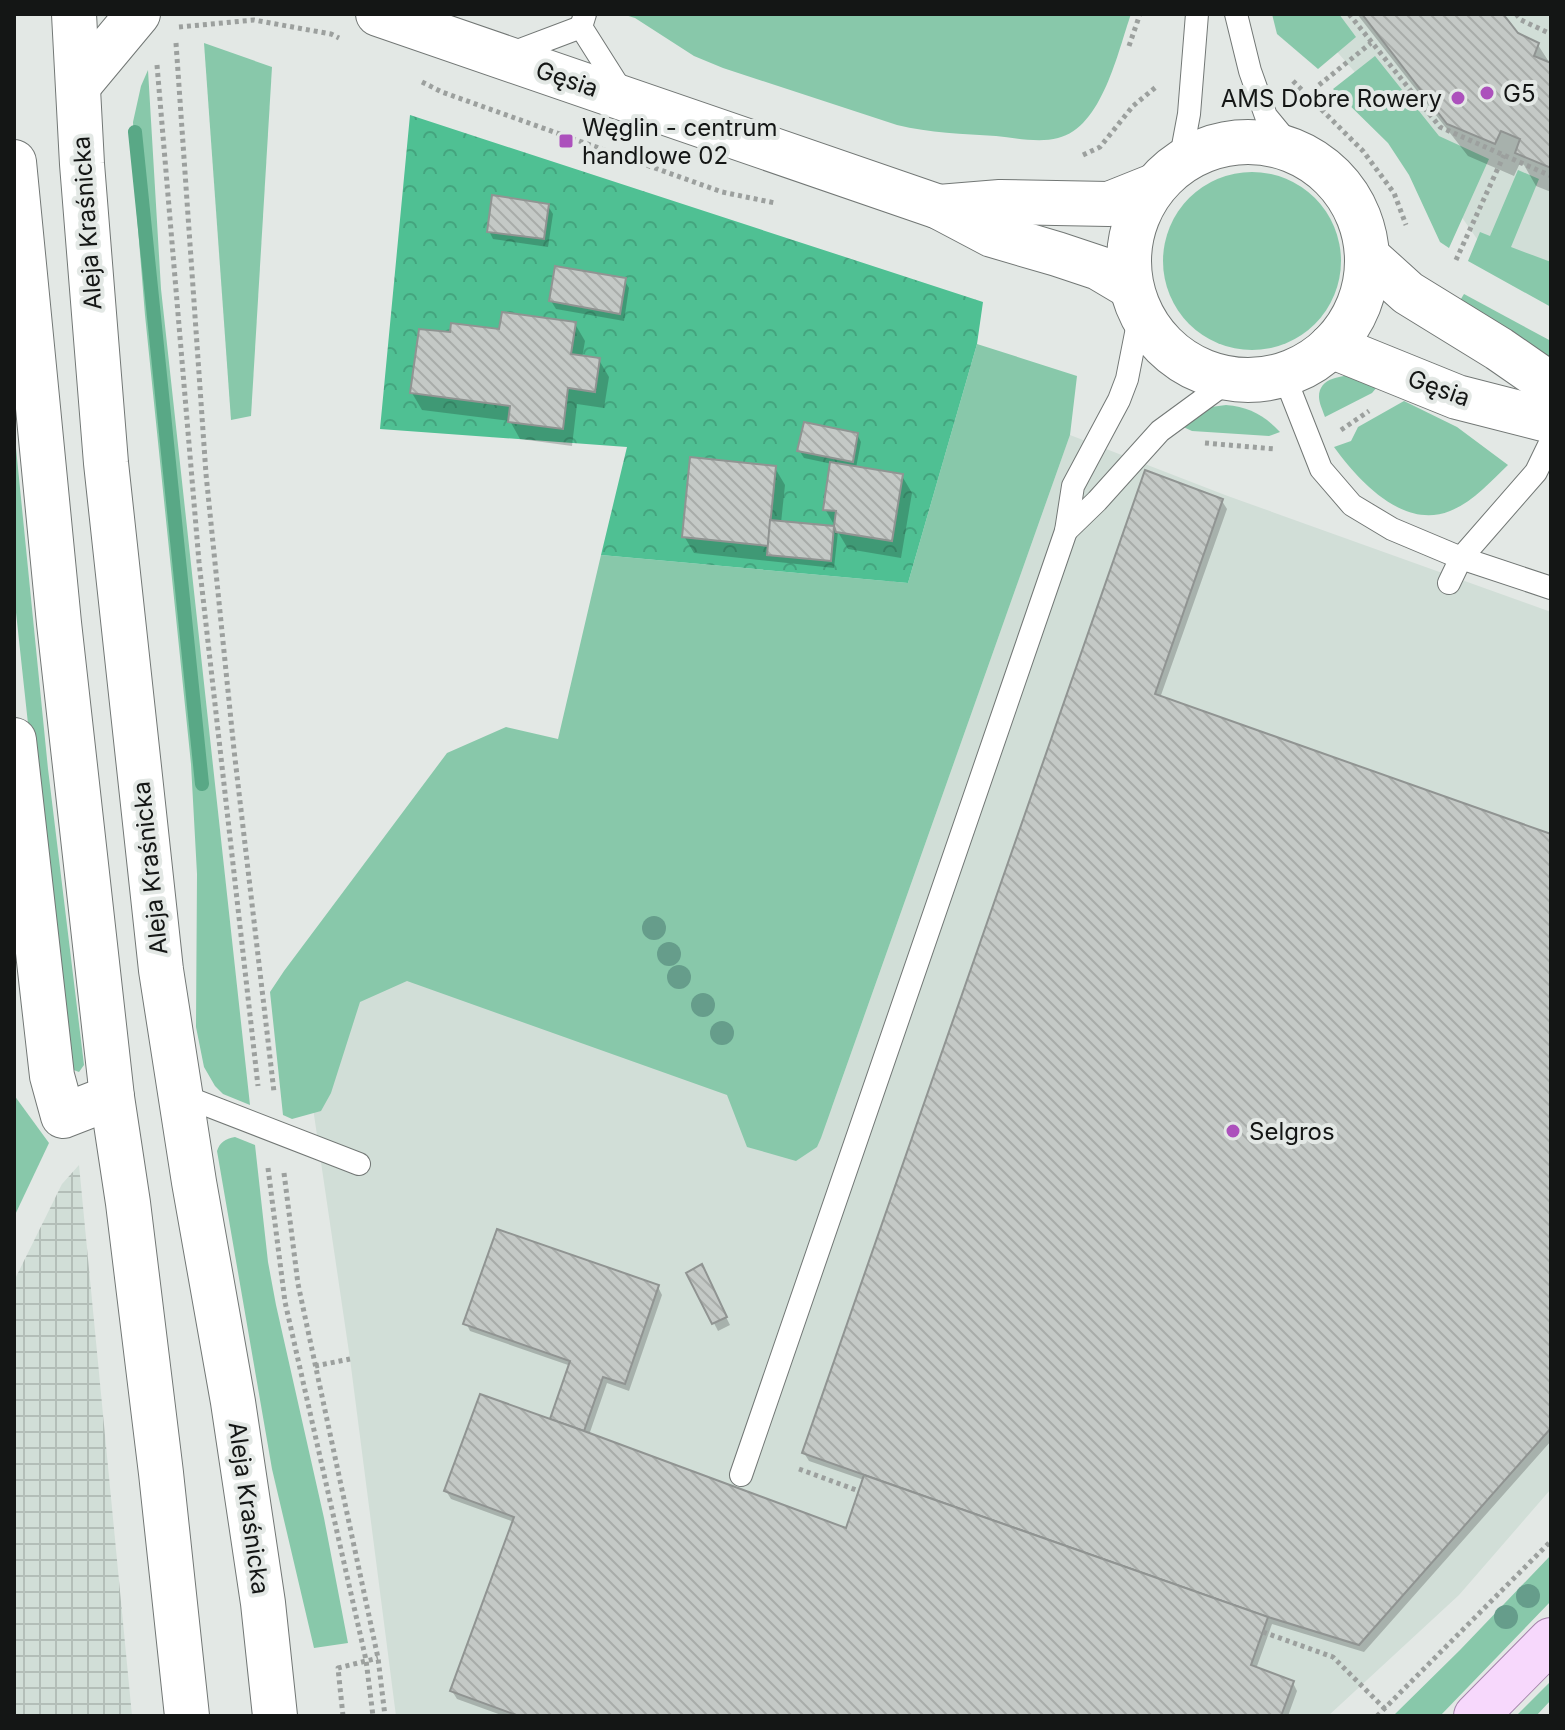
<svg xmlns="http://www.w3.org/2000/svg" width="1565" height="1730" viewBox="0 0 1565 1730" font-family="Inter,sans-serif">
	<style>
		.built { fill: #d1ded7 }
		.industrial { fill: url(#industrial-grid) }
		.green { fill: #88c8aa }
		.forest { fill: url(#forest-crowns) }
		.shadow { fill: #0003 }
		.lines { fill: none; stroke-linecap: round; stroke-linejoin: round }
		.stream { stroke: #59a886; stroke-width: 14 }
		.building { fill: url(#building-back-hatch); stroke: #909492; stroke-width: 2 }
		.lane-casing { stroke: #727775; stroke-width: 24 }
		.street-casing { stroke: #727775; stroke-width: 46 }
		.secondary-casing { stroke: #727775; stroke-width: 46 }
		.primary-casing { stroke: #a483aa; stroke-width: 46 }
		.path { stroke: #9ca09e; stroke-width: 5; stroke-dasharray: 4 4; stroke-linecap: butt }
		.lane { stroke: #fff; stroke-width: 22 }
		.street { stroke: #fff; stroke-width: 44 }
		.secondary { stroke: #fff; stroke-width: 44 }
		.primary { stroke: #f7d8fc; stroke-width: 44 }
		.tree { fill: #669d8b }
		.poi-dot { fill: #ac51bc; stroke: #e3e8e5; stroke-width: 3 }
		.labels { text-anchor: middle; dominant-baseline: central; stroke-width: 8; stroke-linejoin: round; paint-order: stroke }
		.street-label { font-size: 24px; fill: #141615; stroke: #e3e8e5 }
		.poi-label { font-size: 24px; fill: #141615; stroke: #e3e8e5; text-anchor: start }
	</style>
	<defs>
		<pattern id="industrial-grid" width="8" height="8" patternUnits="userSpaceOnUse" patternTransform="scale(2)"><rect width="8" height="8" fill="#d1ded7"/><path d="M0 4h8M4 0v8" fill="none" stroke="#b3beb8"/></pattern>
		<pattern id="forest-crowns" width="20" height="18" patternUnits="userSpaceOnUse" patternTransform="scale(2)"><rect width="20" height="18" fill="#4fc093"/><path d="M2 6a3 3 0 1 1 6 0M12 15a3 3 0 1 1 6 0" fill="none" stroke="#44a47e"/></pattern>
		<pattern id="building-back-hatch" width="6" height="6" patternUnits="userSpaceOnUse" patternTransform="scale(2)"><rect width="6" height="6" fill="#c4c9c6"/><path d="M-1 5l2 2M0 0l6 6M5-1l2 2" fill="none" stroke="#a8aca9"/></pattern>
	</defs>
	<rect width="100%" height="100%" fill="#e3e8e5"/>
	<!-- built -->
	<g class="built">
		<path d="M 1304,14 L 1551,14 L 1551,281 L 1482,246 L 1381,102 Z"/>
		<path d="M 1070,435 L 1225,495 L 1551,612 L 1551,1489 L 1459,1595 L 1328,1716 L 396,1716 L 350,1359 L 294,979 L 455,764 L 832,1107 Z"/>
	</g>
	<!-- industrial -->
	<path class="industrial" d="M 79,1165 L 132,1716 L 14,1716 L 14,1281 L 62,1184 Z"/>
	<!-- green -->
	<g class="green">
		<path d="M 622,14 L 1131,14 C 1118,51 1102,128 1058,138 C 1039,143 1016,138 996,136 C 963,134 930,133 897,125 L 723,68 L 694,56 L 635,18 Z"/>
		<path d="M 1272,14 L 1339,14 L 1356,37 L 1318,69 L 1277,34 Z"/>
		<path d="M 204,43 L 272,67 L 251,416 L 231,420 Z"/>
		<path d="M 1375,56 L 1439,136 L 1489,159 L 1449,248 L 1440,242 L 1409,175 L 1388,143 L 1333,89 Z"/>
		<path d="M 148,70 L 161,289 L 250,1105 L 223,1094 L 215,1086 L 204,1067 L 196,1027 L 197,874 L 191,764 L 145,315 L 136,204 L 133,122 L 141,86 Z"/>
		<path d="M 1518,170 L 1539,179 L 1511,247 L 1551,262 L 1551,307 L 1468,261 L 1480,232 L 1490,236 Z"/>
		<circle cx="1252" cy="261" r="89"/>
		<path d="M 1464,294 L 1551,341 L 1551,358 L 1456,307 Z"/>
		<path d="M 977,344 L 1077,376 L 1070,435 L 821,1138 L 817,1147 L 796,1161 L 747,1147 L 727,1095 L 407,981 L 360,1002 L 331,1093 L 321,1111 L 292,1119 L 283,1115 L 270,992 L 284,971 L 447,753 L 506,727 L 558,739 L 601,555 L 908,583 Z"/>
		<path d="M 1356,375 L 1382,381 L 1372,393 L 1325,417 C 1323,411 1319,403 1319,397 C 1319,377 1342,376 1356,375 Z"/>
		<path d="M 1404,401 L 1457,427 L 1508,465 C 1491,481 1473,502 1450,511 C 1403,530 1359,481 1334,447 L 1351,441 L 1358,427 Z"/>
		<path d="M 1226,405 C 1249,407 1264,415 1280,432 L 1269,436 L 1192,431 L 1179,425 L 1211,407 Z"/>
		<path d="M 14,428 L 48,769 L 84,1065 L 79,1072 L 71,1069 L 29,733 L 14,594 Z"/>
		<path d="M 14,1095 L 49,1143 L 14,1217 Z"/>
		<path d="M 235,1137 L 255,1145 L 268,1262 L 276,1305 L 324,1518 L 348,1643 L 314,1648 L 272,1469 L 217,1151 C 220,1142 225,1139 235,1137 Z"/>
		<path d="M 1551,1555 L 1551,1601 L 1440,1716 L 1393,1716 L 1460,1650 Z"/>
		<path d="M 1551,1681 L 1551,1700 L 1536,1716 L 1516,1716 Z"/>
	</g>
	<!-- forest -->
	<path class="forest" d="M 410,115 L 983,302 L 977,344 L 908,583 L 601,555 L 627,447 L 380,429 Z"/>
	<!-- shadow -->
	<g class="shadow">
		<path d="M 1357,14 L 1500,14 L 1516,35 L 1538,45 L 1551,65 L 1551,192 L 1536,186 L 1524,165 L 1520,163 L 1514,176 L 1468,156 Z"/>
		<path d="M 548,206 L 553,214 L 548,247 L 493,239 L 489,231 Z"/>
		<path d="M 624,280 L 629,288 L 624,321 L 556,309 L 551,301 Z"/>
		<path d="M 575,324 L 585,341 L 582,358 L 599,360 L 609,377 L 604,408 L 577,404 L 572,446 L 520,439 L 510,421 L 422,410 L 412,393 L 452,334 Z"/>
		<path d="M 857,434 L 861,442 L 856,468 L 902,476 L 912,493 L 901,558 L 848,549 L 838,532 L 834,568 L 694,553 L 684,536 L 775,468 L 785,485 L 781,523 L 836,528 L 825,509 L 832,464 L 804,458 L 799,450 Z"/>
		<path d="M 1222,501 L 1227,509 L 1160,698 L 1551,836 L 1551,1441 L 1364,1652 L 1272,1624 L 1256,1669 L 1293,1683 L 1297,1691 L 1288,1716 L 504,1716 L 457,1699 L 452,1691 L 514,1522 L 451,1499 L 446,1491 L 552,1422 L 571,1366 L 470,1331 L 466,1323 L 658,1287 L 662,1295 L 629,1391 L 607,1383 L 589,1435 L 847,1530 L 864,1480 L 809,1461 L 804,1453 Z"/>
		<path d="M 689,1274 L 705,1275 L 730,1325 L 718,1331 Z"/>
	</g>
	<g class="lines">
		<!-- stream -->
		<path class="stream" d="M 135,132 L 202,784"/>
	</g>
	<!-- building -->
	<g class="building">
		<path d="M 1362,14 L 1503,14 L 1518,33 L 1539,43 L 1534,56 L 1551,63 L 1551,168 L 1515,153 L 1520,139 L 1501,131 L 1495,144 L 1447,124 Z"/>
		<path d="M 492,195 L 549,204 L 544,239 L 487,232 Z"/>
		<path d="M 555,266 L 626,278 L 620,314 L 549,301 Z"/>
		<path d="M 502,312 L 576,322 L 571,354 L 600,358 L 595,392 L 568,388 L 563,429 L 508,422 L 510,406 L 410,393 L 419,329 L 450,332 L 451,323 L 499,329 Z"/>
		<path d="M 804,422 L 858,433 L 853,462 L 797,451 Z"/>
		<path d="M 690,457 L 776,466 L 768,546 L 682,537 Z"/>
		<path d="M 830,462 L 903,474 L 892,541 L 836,532 L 834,526 L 836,511 L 823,510 Z"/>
		<path d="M 1145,470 L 1223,499 L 1155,694 L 1551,834 L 1551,1428 L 1359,1645 L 1268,1617 L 802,1453 Z"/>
		<path d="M 770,520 L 834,526 L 831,561 L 767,555 Z"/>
		<path d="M 497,1229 L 659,1285 L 625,1384 L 603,1377 L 584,1431 L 550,1419 L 570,1361 L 463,1324 Z"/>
		<path d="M 702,1264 L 727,1317 L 712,1324 L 686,1273 Z"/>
		<path d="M 480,1394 L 584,1431 L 846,1528 L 864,1475 L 1268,1617 L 1251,1665 L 1294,1681 L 1281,1716 L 519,1716 L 450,1691 L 514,1517 L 444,1491 Z"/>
	</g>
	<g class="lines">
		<defs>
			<g id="lane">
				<path d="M 585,14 L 581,27 L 624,95"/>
				<path d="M 1236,14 L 1250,71 L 1266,116 L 1294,150"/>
				<path d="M 507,55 L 581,27"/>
				<path d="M 1180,162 L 1189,114 L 1197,14"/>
				<path d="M 1284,375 L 1321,469 L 1352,505 L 1392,529 L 1461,558 L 1551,588"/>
				<path d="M 1066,531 L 1097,501 L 1160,431 L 1231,379"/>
				<path d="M 1449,583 L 1461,558 L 1536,472 L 1551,441"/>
				<path d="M 181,1095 L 359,1164"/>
				<path d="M 741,1475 L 1066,531 L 1073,486 L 1119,400 L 1127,379 L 1140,313"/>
			</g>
			<g id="street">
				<path d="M 378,14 L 939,207 L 992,235 L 1057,254 L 1099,268 L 1131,287"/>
				<path d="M 78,86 L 138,14"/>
				<circle cx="1248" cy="261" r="119"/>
				<path d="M 939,207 L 1000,202 L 1109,204 L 1154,186"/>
				<path d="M 1367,256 L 1408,293 L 1499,349 L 1551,385"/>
				<path d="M 1331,346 L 1457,397 L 1551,421"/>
				<path d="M 14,740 L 52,1076 L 63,1116 L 112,1097"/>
			</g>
			<g id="secondary">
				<path d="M 74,14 L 82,164 L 106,463 L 161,970 L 194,1182 L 233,1402 L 263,1603 L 275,1716"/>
				<path d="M 14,162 L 59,623 L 112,1097 L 128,1203 L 161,1473 L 187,1716"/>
			</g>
			<path id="primary" d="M 1476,1716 L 1551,1640"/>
		</defs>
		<!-- lane casing -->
		<use href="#lane" class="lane-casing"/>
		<!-- street casing -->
		<use href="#street" class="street-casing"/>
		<!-- secondary casing -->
		<use href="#secondary" class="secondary-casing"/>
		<!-- primary casing -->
		<use href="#primary" class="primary-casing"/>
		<!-- path -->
		<g class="path">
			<path d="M 1349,14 L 1440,127 L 1551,176"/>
			<path d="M 1516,14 L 1521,20 L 1551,34"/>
			<path d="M 179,27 L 254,20 L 331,34 L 339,38"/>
			<path d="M 176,43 L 206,474 L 234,750 L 274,1092"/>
			<path d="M 1129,46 L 1140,14"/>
			<path d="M 157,65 L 199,562 L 258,1086"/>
			<path d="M 1293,81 L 1363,151 L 1394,193 L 1406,225"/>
			<path d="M 422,82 L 442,92 L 722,192 L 775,203"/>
			<path d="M 1319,85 L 1371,43"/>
			<path d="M 1083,155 L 1100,147 L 1133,106 L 1156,87"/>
			<path d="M 1456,260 L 1504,155"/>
			<path d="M 1341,430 L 1369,411"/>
			<path d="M 1205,443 L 1275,449"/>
			<path d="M 268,1168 L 285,1302 L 366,1660 L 373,1716"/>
			<path d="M 284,1173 L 298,1284 L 378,1658 L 385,1716"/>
			<path d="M 315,1366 L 350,1359"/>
			<path d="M 799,1469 L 859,1491"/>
			<path d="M 1263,1632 L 1333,1657 L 1385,1709"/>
			<path d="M 343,1716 L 338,1668 L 378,1658"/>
			<path d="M 1377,1716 L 1551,1541"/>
		</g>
		<!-- lane -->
		<use href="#lane" class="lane"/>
		<!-- street -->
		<use href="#street" class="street"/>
		<!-- secondary -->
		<use href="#secondary" class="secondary"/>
		<!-- primary -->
		<use href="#primary" class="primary"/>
	</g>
	<!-- trees -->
	<g class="tree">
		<circle cx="654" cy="928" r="12"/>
		<circle cx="669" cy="954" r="12"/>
		<circle cx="679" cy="977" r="12"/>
		<circle cx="703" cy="1005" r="12"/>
		<circle cx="722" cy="1033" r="12"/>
		<circle cx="1528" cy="1596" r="12"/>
		<circle cx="1506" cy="1617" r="12"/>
	</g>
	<!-- markers -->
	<g class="poi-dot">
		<circle cx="1487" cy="93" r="8"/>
		<circle cx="1458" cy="98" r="8"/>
		<rect x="558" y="133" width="16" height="16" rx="4"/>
		<circle cx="1233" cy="1131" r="8"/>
	</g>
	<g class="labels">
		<!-- street labels -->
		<g class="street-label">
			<text transform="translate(567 79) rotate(19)">Gęsia</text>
			<text transform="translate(87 223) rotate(-94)">Aleja Kraśnicka</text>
			<text transform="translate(1439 388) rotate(20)">Gęsia</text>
			<text transform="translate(150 868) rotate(-96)">Aleja Kraśnicka</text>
			<text transform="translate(249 1508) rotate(82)">Aleja Kraśnicka</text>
		</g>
		<!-- poi labels -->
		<g class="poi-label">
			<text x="1503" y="93">G5</text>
			<text x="1442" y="98" text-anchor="end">AMS Dobre Rowery</text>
			<text x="582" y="127">Węglin - centrum<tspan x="582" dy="28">handlowe 02</tspan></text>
			<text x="1249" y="1131">Selgros</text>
		</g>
	</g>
	<!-- border -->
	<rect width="1565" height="1730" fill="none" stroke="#141615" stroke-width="32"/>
</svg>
